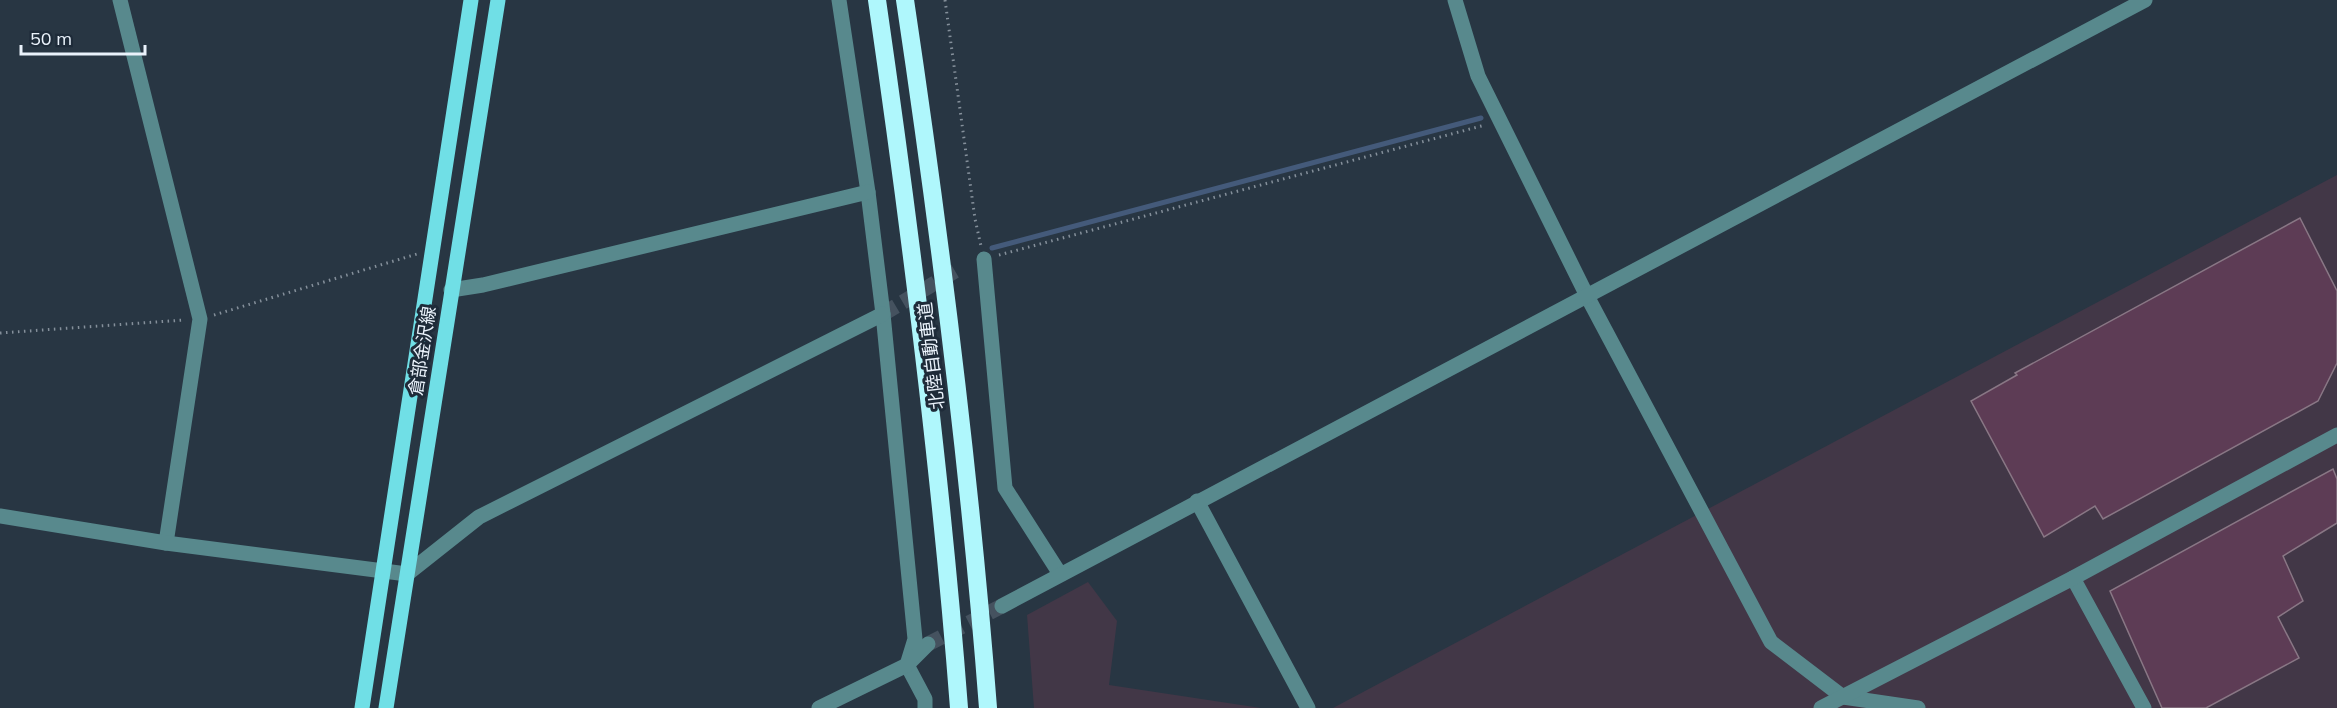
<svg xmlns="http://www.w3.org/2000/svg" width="2337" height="708" viewBox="0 0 2337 708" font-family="Mulish,'Noto Sans JP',sans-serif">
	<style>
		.industrial { fill: #423747 }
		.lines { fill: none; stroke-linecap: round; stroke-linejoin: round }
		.stream { stroke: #445a7a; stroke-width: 5 }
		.building { fill: #5d3c55; stroke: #897785; stroke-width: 1.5 }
		.minor-tunnel { stroke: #45525f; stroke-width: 15; stroke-dasharray: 15 8; stroke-linecap: butt }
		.path { stroke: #85909b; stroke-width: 3; stroke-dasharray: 1.5 4.5; stroke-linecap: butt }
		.minor { stroke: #58898d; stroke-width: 15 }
		.major { stroke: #70dfe6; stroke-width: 15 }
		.highway { stroke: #aff7fc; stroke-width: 18 }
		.labels { text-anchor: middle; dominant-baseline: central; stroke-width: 6; stroke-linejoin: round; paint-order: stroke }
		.street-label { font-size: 18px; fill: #eaf2fb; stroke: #1e2b39 }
	</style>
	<rect width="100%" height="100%" fill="#283643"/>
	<!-- industrial -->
	<g class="industrial">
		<path d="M 2337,175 L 2337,708 L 1333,708 Z"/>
		<path d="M 1088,582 L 1117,621 L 1109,685 L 1261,708 L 1034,708 L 1027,615 Z"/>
	</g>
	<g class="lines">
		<!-- stream -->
		<path class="stream" d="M 992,248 L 1481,118"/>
	</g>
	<!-- building -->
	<g class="building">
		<path d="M 2300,218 L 2337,291 L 2337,363 L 2318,401 L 2103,519 L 2095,506 L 2044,537 L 1971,401 L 2017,375 L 2015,373 Z"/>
		<path d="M 2333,469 L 2337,479 L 2337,523 L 2283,556 L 2303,601 L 2278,617 L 2299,658 L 2206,708 L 2162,708 L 2110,591 Z"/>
	</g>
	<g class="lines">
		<!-- minor-tunnel -->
		<g class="minor-tunnel">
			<path d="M 883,314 L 955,271"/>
			<path d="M 928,644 L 1002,606"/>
		</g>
		<!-- path -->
		<g class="path">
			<path d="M 945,0 L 975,219 L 981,246"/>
			<path d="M 999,255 L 1485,125"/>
			<path d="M 214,315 L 417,254"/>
			<path d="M 0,333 L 184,320"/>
		</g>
		<!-- minor -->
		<g class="minor">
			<path d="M 120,0 L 200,319 L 166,543"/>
			<path d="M 839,0 L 868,192 L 883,314 L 915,639 L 907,665 L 925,699 L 925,708"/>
			<path d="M 1455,0 L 1478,76 L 1587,296 L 1771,642 L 1843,697 L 1918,708"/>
			<path d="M 984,259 L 1005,488 L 1060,574"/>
			<path d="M 451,290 L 483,285 L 868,192"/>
			<path d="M 1197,501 L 1308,708"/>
			<path d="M 0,516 L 166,543 L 407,574 L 479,517 L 883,314"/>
			<path d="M 2073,578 L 2144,708"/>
			<path d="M 1002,606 L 2145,0"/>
			<path d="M 819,708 L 907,665 L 928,644"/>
			<path d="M 1821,708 L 2073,578 L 2337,435"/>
		</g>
		<!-- major -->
		<g class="major">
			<path d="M 362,708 L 471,0"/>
			<path d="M 386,708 L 498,0"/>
		</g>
		<!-- highway -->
		<g class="highway">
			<path d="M 877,0 C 911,235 941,471 959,708"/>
			<path d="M 905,0 C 940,235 970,471 988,708"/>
		</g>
	</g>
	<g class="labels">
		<!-- street labels -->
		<g class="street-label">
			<text transform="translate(422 351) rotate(-81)">倉部金沢線</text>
			<text transform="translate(931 356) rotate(-97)">北陸自動車道</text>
		</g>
	</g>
	<!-- scale -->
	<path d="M21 45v9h124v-9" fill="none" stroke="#eaf2fb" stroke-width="3"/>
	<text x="30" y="45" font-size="18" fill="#eaf2fb" stroke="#1e2b39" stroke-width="4.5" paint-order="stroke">50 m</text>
</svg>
